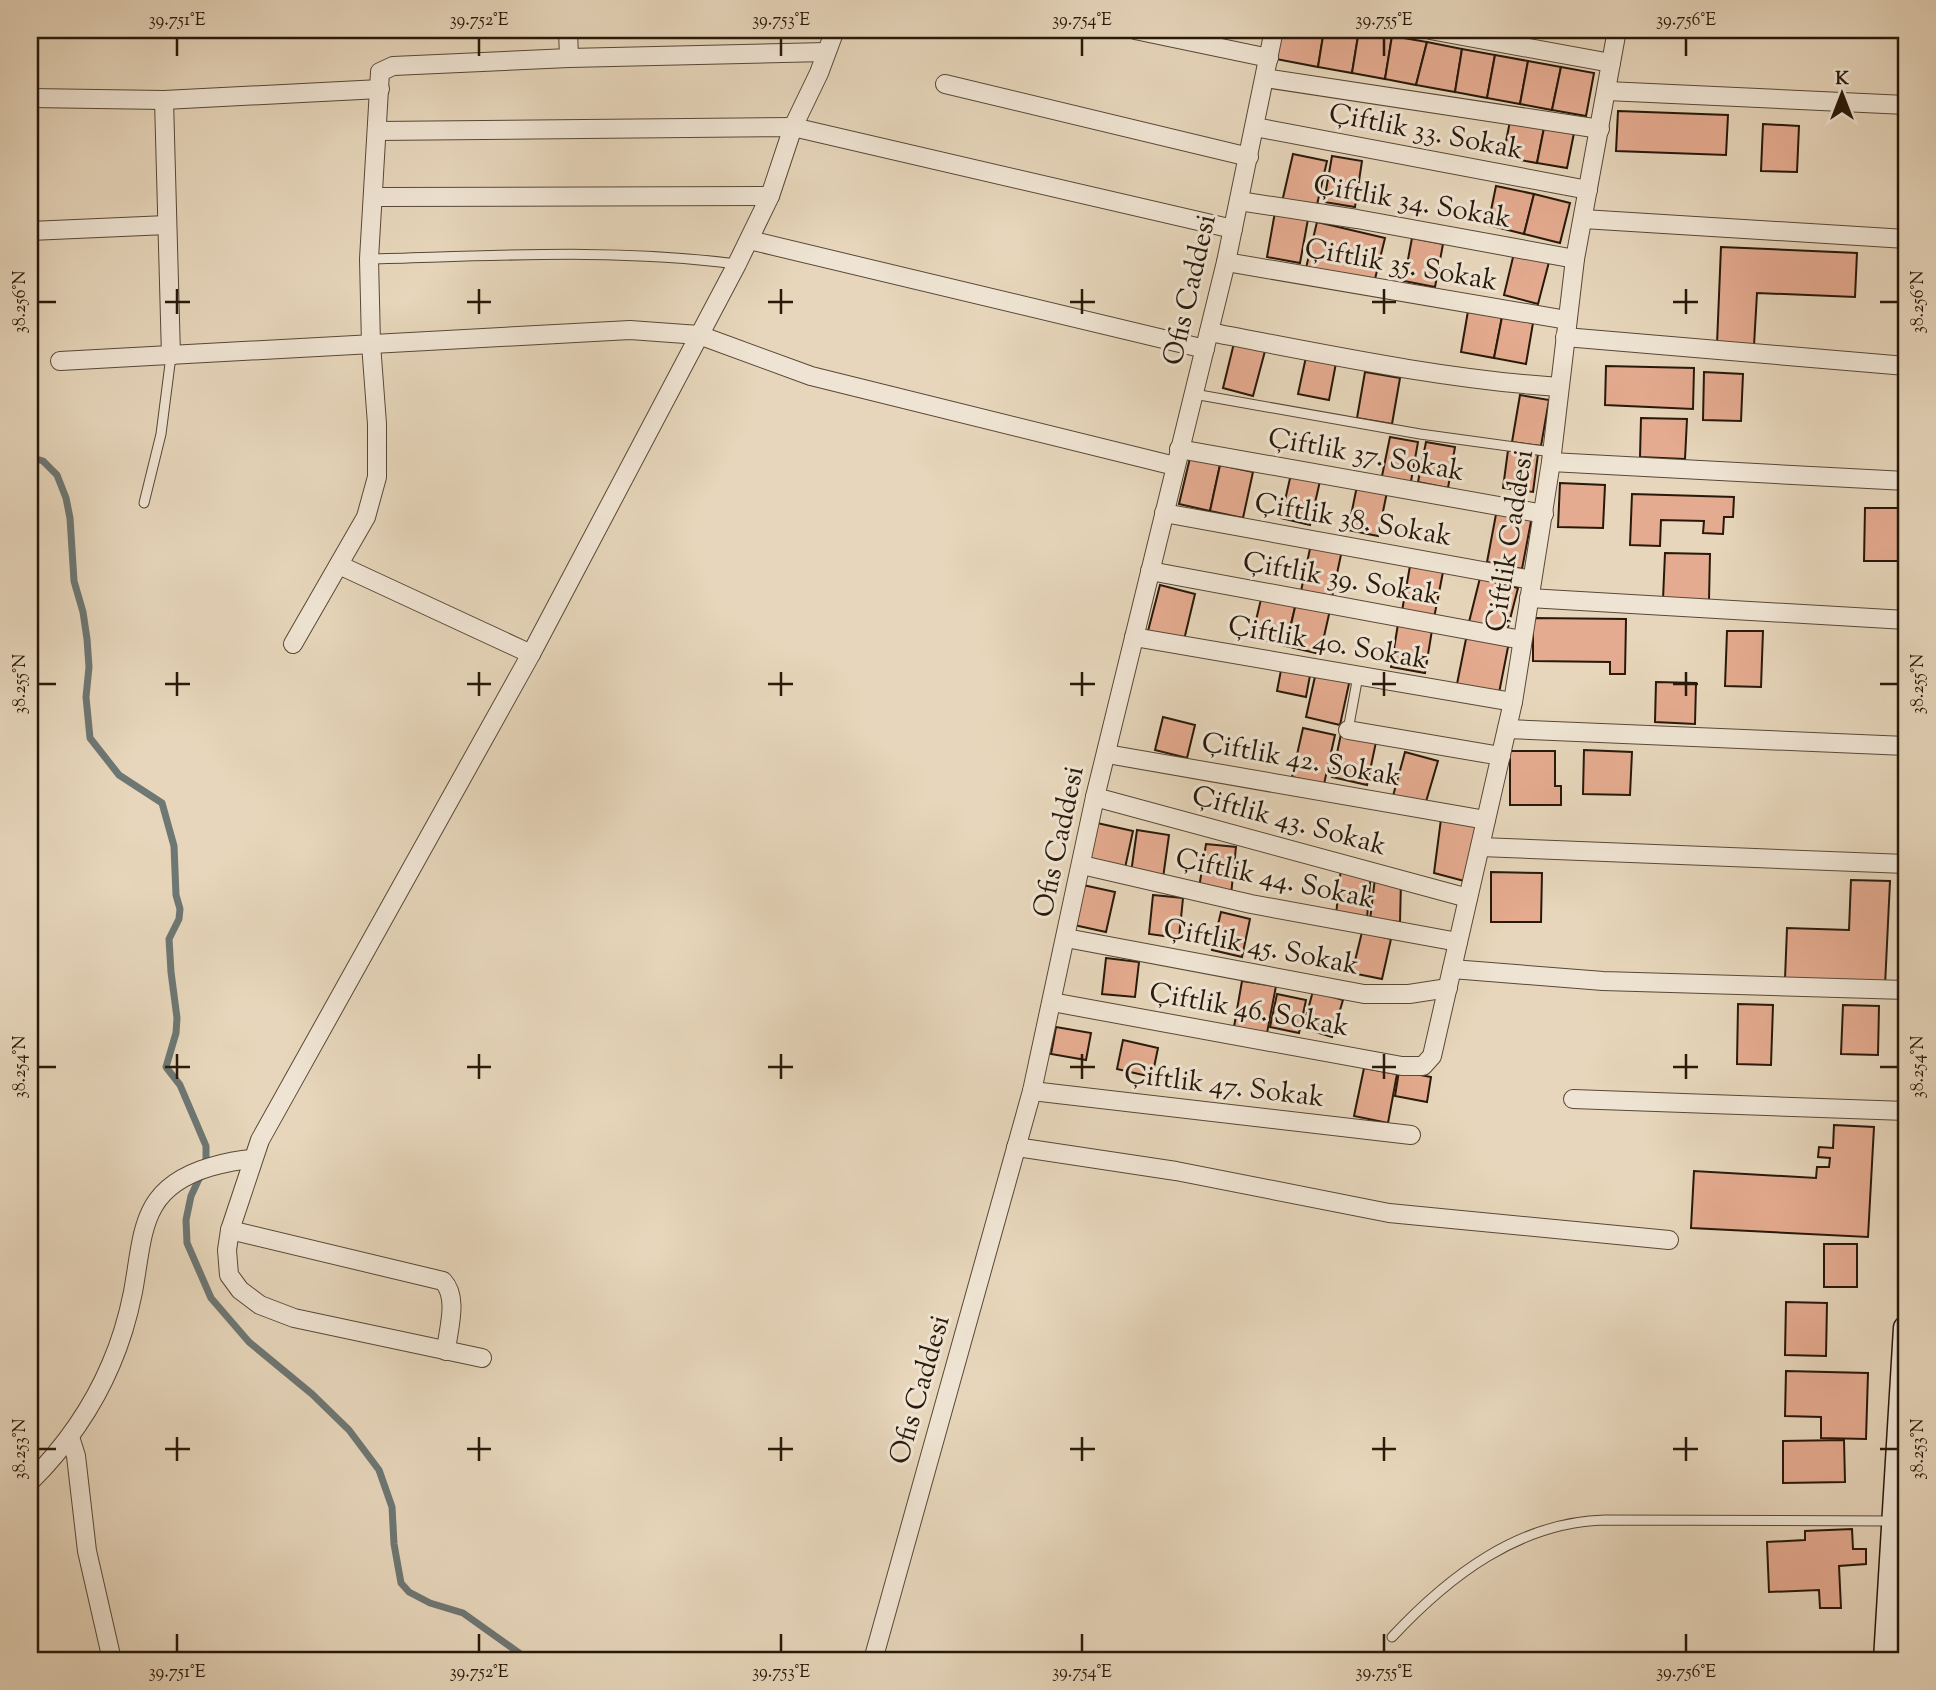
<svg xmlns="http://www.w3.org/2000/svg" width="1936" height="1690" viewBox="0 0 1936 1690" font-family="'Sorts Mill Goudy',serif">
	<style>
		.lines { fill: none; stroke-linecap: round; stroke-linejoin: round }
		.stream { stroke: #6d7774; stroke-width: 7 }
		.building { fill: #e5ab90; stroke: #28190a; stroke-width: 2 }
		.lane-casing { stroke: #584836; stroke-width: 11 }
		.street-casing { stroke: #584836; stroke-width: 20 }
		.secondary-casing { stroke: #28190a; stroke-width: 27 }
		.lane { stroke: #efe4d3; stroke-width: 9 }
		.street { stroke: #efe4d3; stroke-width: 18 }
		.secondary { stroke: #efe4d3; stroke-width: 24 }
		.ticks { fill: none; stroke: #28190a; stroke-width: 2.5 }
		.labels { text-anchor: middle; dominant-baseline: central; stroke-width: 6; stroke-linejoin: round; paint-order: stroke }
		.street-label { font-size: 28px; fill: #28190a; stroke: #efe4d3 }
		.neatline { fill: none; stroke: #28190a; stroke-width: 2.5 }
		.ticks-label { font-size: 18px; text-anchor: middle; fill: #28190a }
	</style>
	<rect width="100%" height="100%" fill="#e7d6bb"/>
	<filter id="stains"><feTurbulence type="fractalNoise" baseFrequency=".00286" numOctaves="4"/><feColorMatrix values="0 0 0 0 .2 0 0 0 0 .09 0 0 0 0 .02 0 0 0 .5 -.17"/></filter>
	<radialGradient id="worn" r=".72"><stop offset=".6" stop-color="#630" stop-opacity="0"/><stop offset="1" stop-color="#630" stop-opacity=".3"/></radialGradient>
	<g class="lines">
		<!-- stream -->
		<path class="stream" d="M 30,457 L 43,461 L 57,475 L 66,498 L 70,518 L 74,581 L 83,612 L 87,639 L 89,667 L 86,697 L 90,738 L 119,775 L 162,803 L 174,846 L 176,895 L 180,909 L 179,919 L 169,939 L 171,972 L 177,1018 L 176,1033 L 166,1067 L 180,1085 L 206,1146 L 206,1164 L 191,1196 L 186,1220 L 187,1243 L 211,1298 L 249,1342 L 312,1394 L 349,1430 L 379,1470 L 392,1507 L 394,1544 L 401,1583 L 409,1592 L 430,1603 L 463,1613 L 529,1660"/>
	</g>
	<!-- building -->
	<g class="building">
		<path d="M 1282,30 L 1324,30 L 1318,67 L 1276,59 Z"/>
		<path d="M 1324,30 L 1359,30 L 1352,73 L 1318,67 Z"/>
		<path d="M 1359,30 L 1392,36 L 1385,79 L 1352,73 Z"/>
		<path d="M 1392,36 L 1427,42 L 1416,85 L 1385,79 Z"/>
		<path d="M 1427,42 L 1462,49 L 1455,92 L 1416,85 Z"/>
		<path d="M 1462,49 L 1495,55 L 1487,98 L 1455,92 Z"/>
		<path d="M 1495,55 L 1528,61 L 1520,104 L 1487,98 Z"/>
		<path d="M 1528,61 L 1561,67 L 1552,110 L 1520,104 Z"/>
		<path d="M 1561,67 L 1594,73 L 1586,116 L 1552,110 Z"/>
		<path d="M 1618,111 L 1728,115 L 1726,155 L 1616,151 Z"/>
		<path d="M 1510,121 L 1544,128 L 1537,163 L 1503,157 Z"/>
		<path d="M 1763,124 L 1799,126 L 1797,172 L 1761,171 Z"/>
		<path d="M 1544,128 L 1574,133 L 1567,168 L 1537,163 Z"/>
		<path d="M 1293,154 L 1327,161 L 1316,209 L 1282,202 Z"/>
		<path d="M 1332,156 L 1362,161 L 1355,207 L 1324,202 Z"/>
		<path d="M 1496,186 L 1534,194 L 1524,234 L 1488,225 Z"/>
		<path d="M 1534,194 L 1570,203 L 1560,243 L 1524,234 Z"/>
		<path d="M 1275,212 L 1308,219 L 1300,263 L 1267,257 Z"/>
		<path d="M 1317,222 L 1385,238 L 1374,283 L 1306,268 Z"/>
		<path d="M 1412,238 L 1443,244 L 1435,287 L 1404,281 Z"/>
		<path d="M 1721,247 L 1857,253 L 1855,297 L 1757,293 L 1754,346 L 1717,344 Z"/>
		<path d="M 1514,253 L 1549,262 L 1538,304 L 1504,295 Z"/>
		<path d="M 1468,311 L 1502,317 L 1494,358 L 1461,352 Z"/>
		<path d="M 1502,317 L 1533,323 L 1526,364 L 1494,358 Z"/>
		<path d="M 1234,343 L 1265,351 L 1253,396 L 1223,388 Z"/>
		<path d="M 1306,357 L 1336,363 L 1329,400 L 1298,394 Z"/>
		<path d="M 1606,366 L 1694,368 L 1693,409 L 1605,405 Z"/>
		<path d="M 1365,372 L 1400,378 L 1392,424 L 1357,418 Z"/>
		<path d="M 1704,372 L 1743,374 L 1741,421 L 1703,420 Z"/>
		<path d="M 1520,395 L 1549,400 L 1541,446 L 1512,442 Z"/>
		<path d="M 1641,418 L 1687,419 L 1685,459 L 1640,457 Z"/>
		<path d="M 1390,437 L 1418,442 L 1410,487 L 1381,481 Z"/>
		<path d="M 1426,442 L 1455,447 L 1448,488 L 1418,482 Z"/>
		<path d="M 1508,450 L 1538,454 L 1533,492 L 1503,488 Z"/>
		<path d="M 1190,458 L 1220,465 L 1210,511 L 1179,504 Z"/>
		<path d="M 1220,465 L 1253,472 L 1243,518 L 1210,511 Z"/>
		<path d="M 1291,474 L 1320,481 L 1310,525 L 1281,518 Z"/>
		<path d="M 1560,483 L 1605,485 L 1603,528 L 1558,527 Z"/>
		<path d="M 1357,486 L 1387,492 L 1378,536 L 1348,530 Z"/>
		<path d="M 1632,494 L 1734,497 L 1733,517 L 1724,517 L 1723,534 L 1703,533 L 1704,521 L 1661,520 L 1660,546 L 1630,545 Z"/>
		<path d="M 1865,508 L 1906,508 L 1906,561 L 1864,561 Z"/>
		<path d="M 1497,509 L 1532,516 L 1522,569 L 1487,562 Z"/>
		<path d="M 1311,544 L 1342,550 L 1332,597 L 1301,591 Z"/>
		<path d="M 1665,553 L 1710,554 L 1709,600 L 1663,599 Z"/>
		<path d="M 1410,566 L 1443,572 L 1434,618 L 1402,611 Z"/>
		<path d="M 1480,578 L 1518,588 L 1507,631 L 1469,622 Z"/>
		<path d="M 1160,585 L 1195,594 L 1184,640 L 1148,631 Z"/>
		<path d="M 1262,595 L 1296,603 L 1286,646 L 1252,637 Z"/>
		<path d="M 1296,603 L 1330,610 L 1320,654 L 1286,646 Z"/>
		<path d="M 1533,618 L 1626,619 L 1625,674 L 1610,674 L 1610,662 L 1533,661 Z"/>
		<path d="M 1398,624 L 1432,630 L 1425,673 L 1391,667 Z"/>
		<path d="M 1727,631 L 1763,631 L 1761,687 L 1725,686 Z"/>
		<path d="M 1467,634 L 1509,642 L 1499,693 L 1457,684 Z"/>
		<path d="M 1282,665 L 1311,670 L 1306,697 L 1277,691 Z"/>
		<path d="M 1316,672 L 1350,679 L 1340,725 L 1306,717 Z"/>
		<path d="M 1656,682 L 1696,683 L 1695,724 L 1655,722 Z"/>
		<path d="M 1163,717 L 1195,725 L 1187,758 L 1155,750 Z"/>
		<path d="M 1303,728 L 1335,735 L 1324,784 L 1292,777 Z"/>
		<path d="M 1341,734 L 1376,742 L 1367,785 L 1332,777 Z"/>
		<path d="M 1584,750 L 1632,752 L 1630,795 L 1583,794 Z"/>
		<path d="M 1510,751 L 1555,751 L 1555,786 L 1561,786 L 1561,805 L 1510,805 Z"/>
		<path d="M 1405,752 L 1438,761 L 1425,805 L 1393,796 Z"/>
		<path d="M 1441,819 L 1478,826 L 1468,882 L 1434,873 Z"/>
		<path d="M 1097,823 L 1133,831 L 1125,868 L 1089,860 Z"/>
		<path d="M 1137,830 L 1169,835 L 1163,878 L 1131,873 Z"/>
		<path d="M 1206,844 L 1236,847 L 1231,895 L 1199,888 Z"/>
		<path d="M 1341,868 L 1371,872 L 1367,918 L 1336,915 Z"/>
		<path d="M 1491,872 L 1542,873 L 1541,922 L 1491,922 Z"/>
		<path d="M 1375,878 L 1401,881 L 1400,922 L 1370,920 Z"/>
		<path d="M 1851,880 L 1890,881 L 1885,986 L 1785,979 L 1787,928 L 1849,930 Z"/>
		<path d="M 1083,885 L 1115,892 L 1106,932 L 1074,925 Z"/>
		<path d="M 1153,895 L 1183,898 L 1179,938 L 1149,934 Z"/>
		<path d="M 1221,912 L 1250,919 L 1242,957 L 1212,950 Z"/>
		<path d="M 1362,932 L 1391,939 L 1382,979 L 1352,973 Z"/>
		<path d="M 1106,958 L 1139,962 L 1135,997 L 1102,994 Z"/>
		<path d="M 1242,981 L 1276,986 L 1267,1033 L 1234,1027 Z"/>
		<path d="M 1313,991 L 1343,1000 L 1332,1037 L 1303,1028 Z"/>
		<path d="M 1277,994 L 1306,1000 L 1299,1033 L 1270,1027 Z"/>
		<path d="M 1738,1004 L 1773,1005 L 1771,1065 L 1737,1064 Z"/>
		<path d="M 1843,1005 L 1879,1006 L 1878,1055 L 1841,1054 Z"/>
		<path d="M 1056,1027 L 1091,1033 L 1086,1060 L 1051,1054 Z"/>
		<path d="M 1123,1040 L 1158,1048 L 1152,1077 L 1117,1069 Z"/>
		<path d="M 1364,1068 L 1397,1074 L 1388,1123 L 1354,1116 Z"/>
		<path d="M 1399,1071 L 1431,1077 L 1427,1102 L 1395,1096 Z"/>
		<path d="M 1834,1125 L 1874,1127 L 1868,1237 L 1691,1228 L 1694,1171 L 1816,1178 L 1817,1167 L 1829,1167 L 1830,1158 L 1818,1157 L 1819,1147 L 1833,1148 Z"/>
		<rect x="1824" y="1244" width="33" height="43"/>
		<path d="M 1786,1302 L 1827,1303 L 1826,1356 L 1785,1355 Z"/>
		<path d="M 1786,1371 L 1868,1373 L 1866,1439 L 1821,1438 L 1821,1417 L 1785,1416 Z"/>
		<path d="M 1844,1440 L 1845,1482 L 1783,1483 L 1783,1441 Z"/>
		<path d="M 1852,1529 L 1853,1549 L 1866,1549 L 1866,1564 L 1839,1566 L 1841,1608 L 1820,1608 L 1819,1590 L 1769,1592 L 1767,1542 L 1805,1540 L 1805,1531 Z"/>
	</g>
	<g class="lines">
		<defs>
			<g id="lane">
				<path d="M 369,259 C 491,256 615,248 737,264"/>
				<path d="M 1194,394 L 1420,434 L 1552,452"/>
				<path d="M 144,503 L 161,434 L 171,356"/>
				<path d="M 1348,730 L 1358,676"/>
				<path d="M 1392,1637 C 1449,1576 1519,1522 1605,1520 L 1892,1521"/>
			</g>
			<g id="street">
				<path d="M 568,30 L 569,58"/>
				<path d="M 1135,30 L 1269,58"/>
				<path d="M 1430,30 L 1611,63"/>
				<path d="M 1265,78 L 1600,129"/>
				<path d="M 945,84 L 1249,157"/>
				<path d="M 1607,91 L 1906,105"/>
				<path d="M 30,98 L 164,100 L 380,89"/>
				<path d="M 164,100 L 171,356"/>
				<path d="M 1255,127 L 1588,190"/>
				<path d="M 377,131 L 793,127 L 1233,229"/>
				<path d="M 373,197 L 770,196"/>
				<path d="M 1239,201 L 1357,219 L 1575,259"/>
				<path d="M 1583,219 L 1906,239"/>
				<path d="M 30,231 L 167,225"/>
				<path d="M 749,240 L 1205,349"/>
				<path d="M 1226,262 L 1567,320"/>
				<path d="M 1209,332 C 1325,354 1441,379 1559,387"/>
				<path d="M 1565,337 L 1906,366"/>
				<path d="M 60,361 L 630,330 L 699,335 L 811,376 L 1175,466"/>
				<path d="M 1179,449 L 1544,514"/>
				<path d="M 1551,462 L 1906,481"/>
				<path d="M 1164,513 L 1532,580"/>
				<path d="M 339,565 L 531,654"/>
				<path d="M 1150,571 L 1522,640"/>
				<path d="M 1529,598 L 1906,620"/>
				<path d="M 1134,637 L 1513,702"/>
				<path d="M 293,644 L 366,517 L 377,477 L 377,424 L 371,344 L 369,259 L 380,72 L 393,66 L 569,58 L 826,52"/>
				<path d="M 1507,729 L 1906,746"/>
				<path d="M 1348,730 L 1501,756"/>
				<path d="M 1107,754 L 1486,820"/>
				<path d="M 1095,797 L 1468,898"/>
				<path d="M 1480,847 L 1906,864"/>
				<path d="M 1082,865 L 1251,904 L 1458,942"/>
				<path d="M 1066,938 L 1364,994 L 1409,994 L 1448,988"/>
				<path d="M 1452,969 L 1603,981 L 1906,990"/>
				<path d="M 1052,1002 L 1402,1066 L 1423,1066 L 1432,1056 L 1513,702 L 1551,462 L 1575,259 L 1617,30"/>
				<path d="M 1032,1091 L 1411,1135"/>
				<path d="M 1573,1099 L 1906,1111"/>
				<path d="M 1016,1147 L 1176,1171 L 1389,1213 L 1669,1240"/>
				<path d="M 230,1230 L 443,1281 C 459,1298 448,1329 446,1351"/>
				<path d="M 482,1358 L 294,1318 L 260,1305 L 240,1290 L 229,1275 L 227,1250 L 230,1230 L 260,1140 L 531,654 L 737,264 L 770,196 L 793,127 L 819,73 L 835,30"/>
				<path d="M 70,1437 L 76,1456 L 87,1551 L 112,1660"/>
				<path d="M 30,1482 C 64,1448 92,1409 111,1364 C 121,1341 128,1317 133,1292 C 144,1231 140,1188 210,1167 C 224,1163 238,1160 252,1159"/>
				<path d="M 873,1660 L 1032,1091 L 1095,797 L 1226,262 L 1274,30"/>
			</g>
			<path id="secondary" d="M 1886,1660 L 1906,1328"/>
		</defs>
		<!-- lane casing -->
		<use href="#lane" class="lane-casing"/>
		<!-- street casing -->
		<use href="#street" class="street-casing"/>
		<!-- secondary casing -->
		<use href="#secondary" class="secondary-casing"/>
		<!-- lane -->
		<use href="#lane" class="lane"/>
		<!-- street -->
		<use href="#street" class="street"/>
		<!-- secondary -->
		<use href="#secondary" class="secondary"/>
	</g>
	<!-- ticks -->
	<path class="ticks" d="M 177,38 L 177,56M 479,38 L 479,56M 781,38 L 781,56M 1082,38 L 1082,56M 1384,38 L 1384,56M 1686,38 L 1686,56M 177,289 L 177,314M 479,289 L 479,314M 781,289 L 781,314M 1082,289 L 1082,314M 1384,289 L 1384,314M 1686,289 L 1686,314M 38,302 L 56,302M 165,302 L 190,302M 467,302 L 491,302M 768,302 L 793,302M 1070,302 L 1095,302M 1372,302 L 1396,302M 1673,302 L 1698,302M 1880,302 L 1898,302M 177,672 L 177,696M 479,672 L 479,696M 781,672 L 781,696M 1082,672 L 1082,696M 1384,672 L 1384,696M 1686,672 L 1686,696M 38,684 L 56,684M 165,684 L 190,684M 467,684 L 491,684M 768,684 L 793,684M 1070,684 L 1095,684M 1372,684 L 1396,684M 1673,684 L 1698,684M 1880,684 L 1898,684M 177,1054 L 177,1079M 479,1054 L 479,1079M 781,1054 L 781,1079M 1082,1054 L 1082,1079M 1384,1054 L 1384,1079M 1686,1054 L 1686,1079M 38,1067 L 56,1067M 165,1067 L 190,1067M 467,1067 L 491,1067M 768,1067 L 793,1067M 1070,1067 L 1095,1067M 1372,1067 L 1396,1067M 1673,1067 L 1698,1067M 1880,1067 L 1898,1067M 177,1437 L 177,1461M 479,1437 L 479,1461M 781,1437 L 781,1461M 1082,1437 L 1082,1461M 1384,1437 L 1384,1461M 1686,1437 L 1686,1461M 38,1449 L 56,1449M 165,1449 L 190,1449M 467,1449 L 491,1449M 768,1449 L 793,1449M 1070,1449 L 1095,1449M 1372,1449 L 1396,1449M 1673,1449 L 1698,1449M 1880,1449 L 1898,1449M 177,1634 L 177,1652M 479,1634 L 479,1652M 781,1634 L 781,1652M 1082,1634 L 1082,1652M 1384,1634 L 1384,1652M 1686,1634 L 1686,1652"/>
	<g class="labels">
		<!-- street labels -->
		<g class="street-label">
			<text transform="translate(1426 133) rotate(11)">Çiftlik 33. Sokak</text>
			<text transform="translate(1412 203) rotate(10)">Çiftlik 34. Sokak</text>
			<text transform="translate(1401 266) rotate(10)">Çiftlik 35. Sokak</text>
			<text transform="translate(1191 290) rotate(-77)">Ofis Caddesi</text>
			<text transform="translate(1366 456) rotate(10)">Çiftlik 37. Sokak</text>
			<text transform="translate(1353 521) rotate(10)">Çiftlik 38. Sokak</text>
			<text transform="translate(1511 541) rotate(-81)">Çiftlik Caddesi</text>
			<text transform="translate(1341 580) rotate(10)">Çiftlik 39. Sokak</text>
			<text transform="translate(1328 644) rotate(10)">Çiftlik 40. Sokak</text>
			<text transform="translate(1301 761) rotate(10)">Çiftlik 42. Sokak</text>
			<text transform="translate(1289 822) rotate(15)">Çiftlik 43. Sokak</text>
			<text transform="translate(1060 842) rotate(-78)">Ofis Caddesi</text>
			<text transform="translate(1275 880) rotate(12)">Çiftlik 44. Sokak</text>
			<text transform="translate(1261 948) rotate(11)">Çiftlik 45. Sokak</text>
			<text transform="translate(1249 1011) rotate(10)">Çiftlik 46. Sokak</text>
			<text transform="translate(1224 1087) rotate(7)">Çiftlik 47. Sokak</text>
			<text transform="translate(921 1390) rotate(-74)">Ofis Caddesi</text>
		</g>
	</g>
	<!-- margin -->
	<rect width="1936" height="1690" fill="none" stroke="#e7d6bb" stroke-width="77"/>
	<!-- north arrow -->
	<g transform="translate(1842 94)" stroke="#efe4d3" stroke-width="5" paint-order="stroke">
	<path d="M0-5L12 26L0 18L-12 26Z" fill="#28190a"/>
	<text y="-10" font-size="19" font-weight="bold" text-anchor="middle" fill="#28190a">K</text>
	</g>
	<rect x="38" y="38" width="1860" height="1614" class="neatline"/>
	<g class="ticks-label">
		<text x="177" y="25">39.751°E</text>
		<text x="479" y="25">39.752°E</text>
		<text x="781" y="25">39.753°E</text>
		<text x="1082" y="25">39.754°E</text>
		<text x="1384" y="25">39.755°E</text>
		<text x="1686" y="25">39.756°E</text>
		<text transform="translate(19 302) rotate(-90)" y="6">38.256°N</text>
		<text transform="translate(1917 302) rotate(-90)" y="6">38.256°N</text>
		<text transform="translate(19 684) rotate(-90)" y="6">38.255°N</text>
		<text transform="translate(1917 684) rotate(-90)" y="6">38.255°N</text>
		<text transform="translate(19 1067) rotate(-90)" y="6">38.254°N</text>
		<text transform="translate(1917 1067) rotate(-90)" y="6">38.254°N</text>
		<text transform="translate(19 1449) rotate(-90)" y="6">38.253°N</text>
		<text transform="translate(1917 1449) rotate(-90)" y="6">38.253°N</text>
		<text x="177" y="1677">39.751°E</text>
		<text x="479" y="1677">39.752°E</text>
		<text x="781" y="1677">39.753°E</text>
		<text x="1082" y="1677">39.754°E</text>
		<text x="1384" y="1677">39.755°E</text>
		<text x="1686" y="1677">39.756°E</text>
	</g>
	<rect width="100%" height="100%" filter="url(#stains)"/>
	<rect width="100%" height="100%" fill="url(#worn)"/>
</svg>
